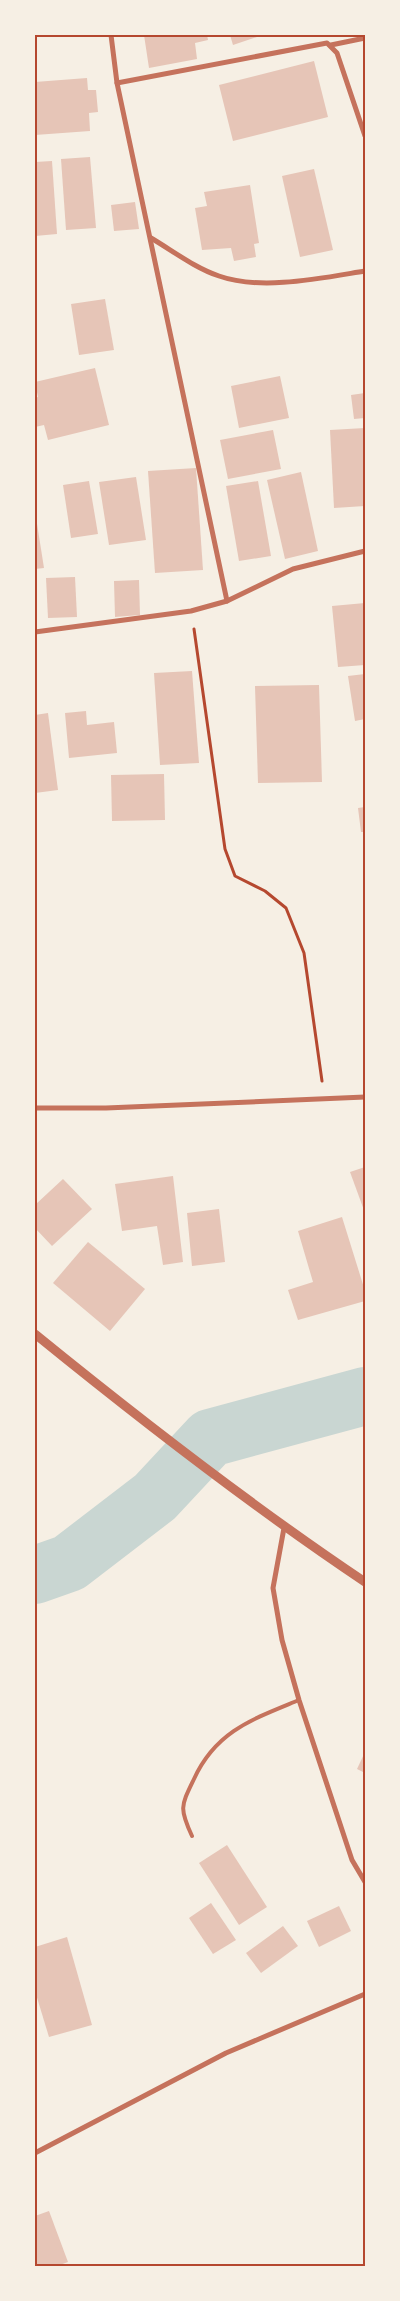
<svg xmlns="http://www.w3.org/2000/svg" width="400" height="2301" viewBox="0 0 400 2301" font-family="'Golos Text',sans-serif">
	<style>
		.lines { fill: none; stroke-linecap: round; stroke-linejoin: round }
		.river { stroke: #c9d6d2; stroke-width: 58 }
		.building { fill: #e6c5b7 }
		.path { stroke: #b5482f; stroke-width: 3 }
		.service { stroke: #c5725c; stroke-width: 4 }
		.minor { stroke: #c5725c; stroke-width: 5 }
		.tertiary { stroke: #c5725c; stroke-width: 9 }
		.neatline { fill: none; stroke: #b5482f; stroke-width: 2 }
	</style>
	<rect width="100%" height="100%" fill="#f6efe4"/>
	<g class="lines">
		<!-- river -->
		<path class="river" d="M 35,1575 L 69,1563 L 155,1497 L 210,1438 L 365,1396"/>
	</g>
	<!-- building -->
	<g class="building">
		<path d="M 144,35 L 207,35 L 208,40 L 195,43 L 197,59 L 149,68 Z"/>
		<path d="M 230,35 L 263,35 L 233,45 Z"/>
		<path d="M 314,61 L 328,117 L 233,141 L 219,85 Z"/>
		<path d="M 87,78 L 88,90 L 96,90 L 98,112 L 89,113 L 90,131 L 35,135 L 35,82 Z"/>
		<path d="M 90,157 L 96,228 L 66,230 L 61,159 Z"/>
		<path d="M 52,161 L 57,234 L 35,236 L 35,162 Z"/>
		<path d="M 314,169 L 333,250 L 300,257 L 282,176 Z"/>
		<path d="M 250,185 L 259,243 L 254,244 L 256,257 L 234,261 L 231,248 L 202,250 L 195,208 L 207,206 L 204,192 Z"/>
		<path d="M 135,202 L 139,229 L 114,231 L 111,205 Z"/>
		<path d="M 105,299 L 114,350 L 79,355 L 71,304 Z"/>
		<path d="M 95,368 L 109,425 L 48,440 L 44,425 L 35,427 L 35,398 L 38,397 L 35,382 Z"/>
		<path d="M 280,376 L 289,418 L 239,428 L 231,386 Z"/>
		<path d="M 365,393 L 365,418 L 354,419 L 351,395 Z"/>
		<path d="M 365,428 L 365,506 L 334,508 L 330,430 Z"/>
		<path d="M 273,430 L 281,469 L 228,479 L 220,440 Z"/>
		<path d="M 196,468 L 203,570 L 155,573 L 148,471 Z"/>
		<path d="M 301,472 L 318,551 L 285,559 L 267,480 Z"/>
		<path d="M 136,477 L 146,540 L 109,545 L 99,482 Z"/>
		<path d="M 89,481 L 98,534 L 71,538 L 63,485 Z"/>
		<path d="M 258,481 L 271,556 L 239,561 L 226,486 Z"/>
		<path d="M 35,511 L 44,568 L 35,569 Z"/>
		<path d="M 75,577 L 77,617 L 48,618 L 46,578 Z"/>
		<path d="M 139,580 L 140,615 L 115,617 L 114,581 Z"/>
		<path d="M 365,603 L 365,665 L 338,667 L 332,606 Z"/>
		<path d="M 192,671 L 199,763 L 160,765 L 154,673 Z"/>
		<path d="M 365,674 L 365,719 L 355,721 L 348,676 Z"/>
		<path d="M 319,685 L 322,782 L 258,783 L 255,686 Z"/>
		<path d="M 86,711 L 87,725 L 114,722 L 117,753 L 69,758 L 65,713 Z"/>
		<path d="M 48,713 L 58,790 L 35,793 L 35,715 Z"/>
		<path d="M 164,774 L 165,820 L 112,821 L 111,775 Z"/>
		<path d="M 365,807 L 365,832 L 361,832 L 358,808 Z"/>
		<path d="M 365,1167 L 365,1213 L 350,1172 Z"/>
		<path d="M 173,1176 L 183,1262 L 163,1265 L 157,1226 L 122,1231 L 115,1184 Z"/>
		<path d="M 63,1179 L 92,1209 L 52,1246 L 35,1228 L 35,1205 Z"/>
		<path d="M 219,1209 L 225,1262 L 192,1266 L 187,1213 Z"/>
		<path d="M 342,1217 L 365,1291 L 365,1301 L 298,1320 L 288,1290 L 313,1282 L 298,1231 Z"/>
		<path d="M 88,1242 L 145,1289 L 110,1331 L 53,1283 Z"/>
		<path d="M 365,1752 L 365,1773 L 357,1769 Z"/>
		<path d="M 227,1845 L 267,1907 L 239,1925 L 199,1863 Z"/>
		<path d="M 211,1903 L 236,1940 L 213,1954 L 189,1918 Z"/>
		<path d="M 339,1906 L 351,1931 L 319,1947 L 307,1921 Z"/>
		<path d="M 283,1926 L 298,1946 L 261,1973 L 246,1953 Z"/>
		<path d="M 67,1937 L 92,2025 L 49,2037 L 35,1991 L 35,1947 Z"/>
		<path d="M 49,2211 L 68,2262 L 57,2266 L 35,2266 L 35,2216 Z"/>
	</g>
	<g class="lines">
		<!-- path -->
		<path class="path" d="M 194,629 L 225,849 L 235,876 L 265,891 L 286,908 L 304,953 L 322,1081"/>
		<!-- service -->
		<path class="service" d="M 192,1836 C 179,1808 181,1806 194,1779 C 216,1731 253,1719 299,1700"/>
		<!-- minor -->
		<g class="minor">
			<path d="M 111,35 L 117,83 L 227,601"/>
			<path d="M 331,45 L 365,38"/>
			<path d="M 117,83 L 327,43 L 337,53 L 365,136"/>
			<path d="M 151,238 C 173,251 195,268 219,276 C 261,291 322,278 365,271"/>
			<path d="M 35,632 L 191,611 L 227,601 L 293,569 L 365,551"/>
			<path d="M 35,1108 L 106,1108 L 365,1097"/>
			<path d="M 284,1528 L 273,1588 L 282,1640 L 299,1700 L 352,1860 L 365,1882"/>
			<path d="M 35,2153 L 226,2053 L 365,1994"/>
		</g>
		<!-- tertiary -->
		<path class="tertiary" d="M 35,1334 C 142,1421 250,1505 365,1582"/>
	</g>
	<!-- border -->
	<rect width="400" height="2301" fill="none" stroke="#f6efe4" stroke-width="72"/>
	<rect x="36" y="36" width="328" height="2229" class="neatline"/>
</svg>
